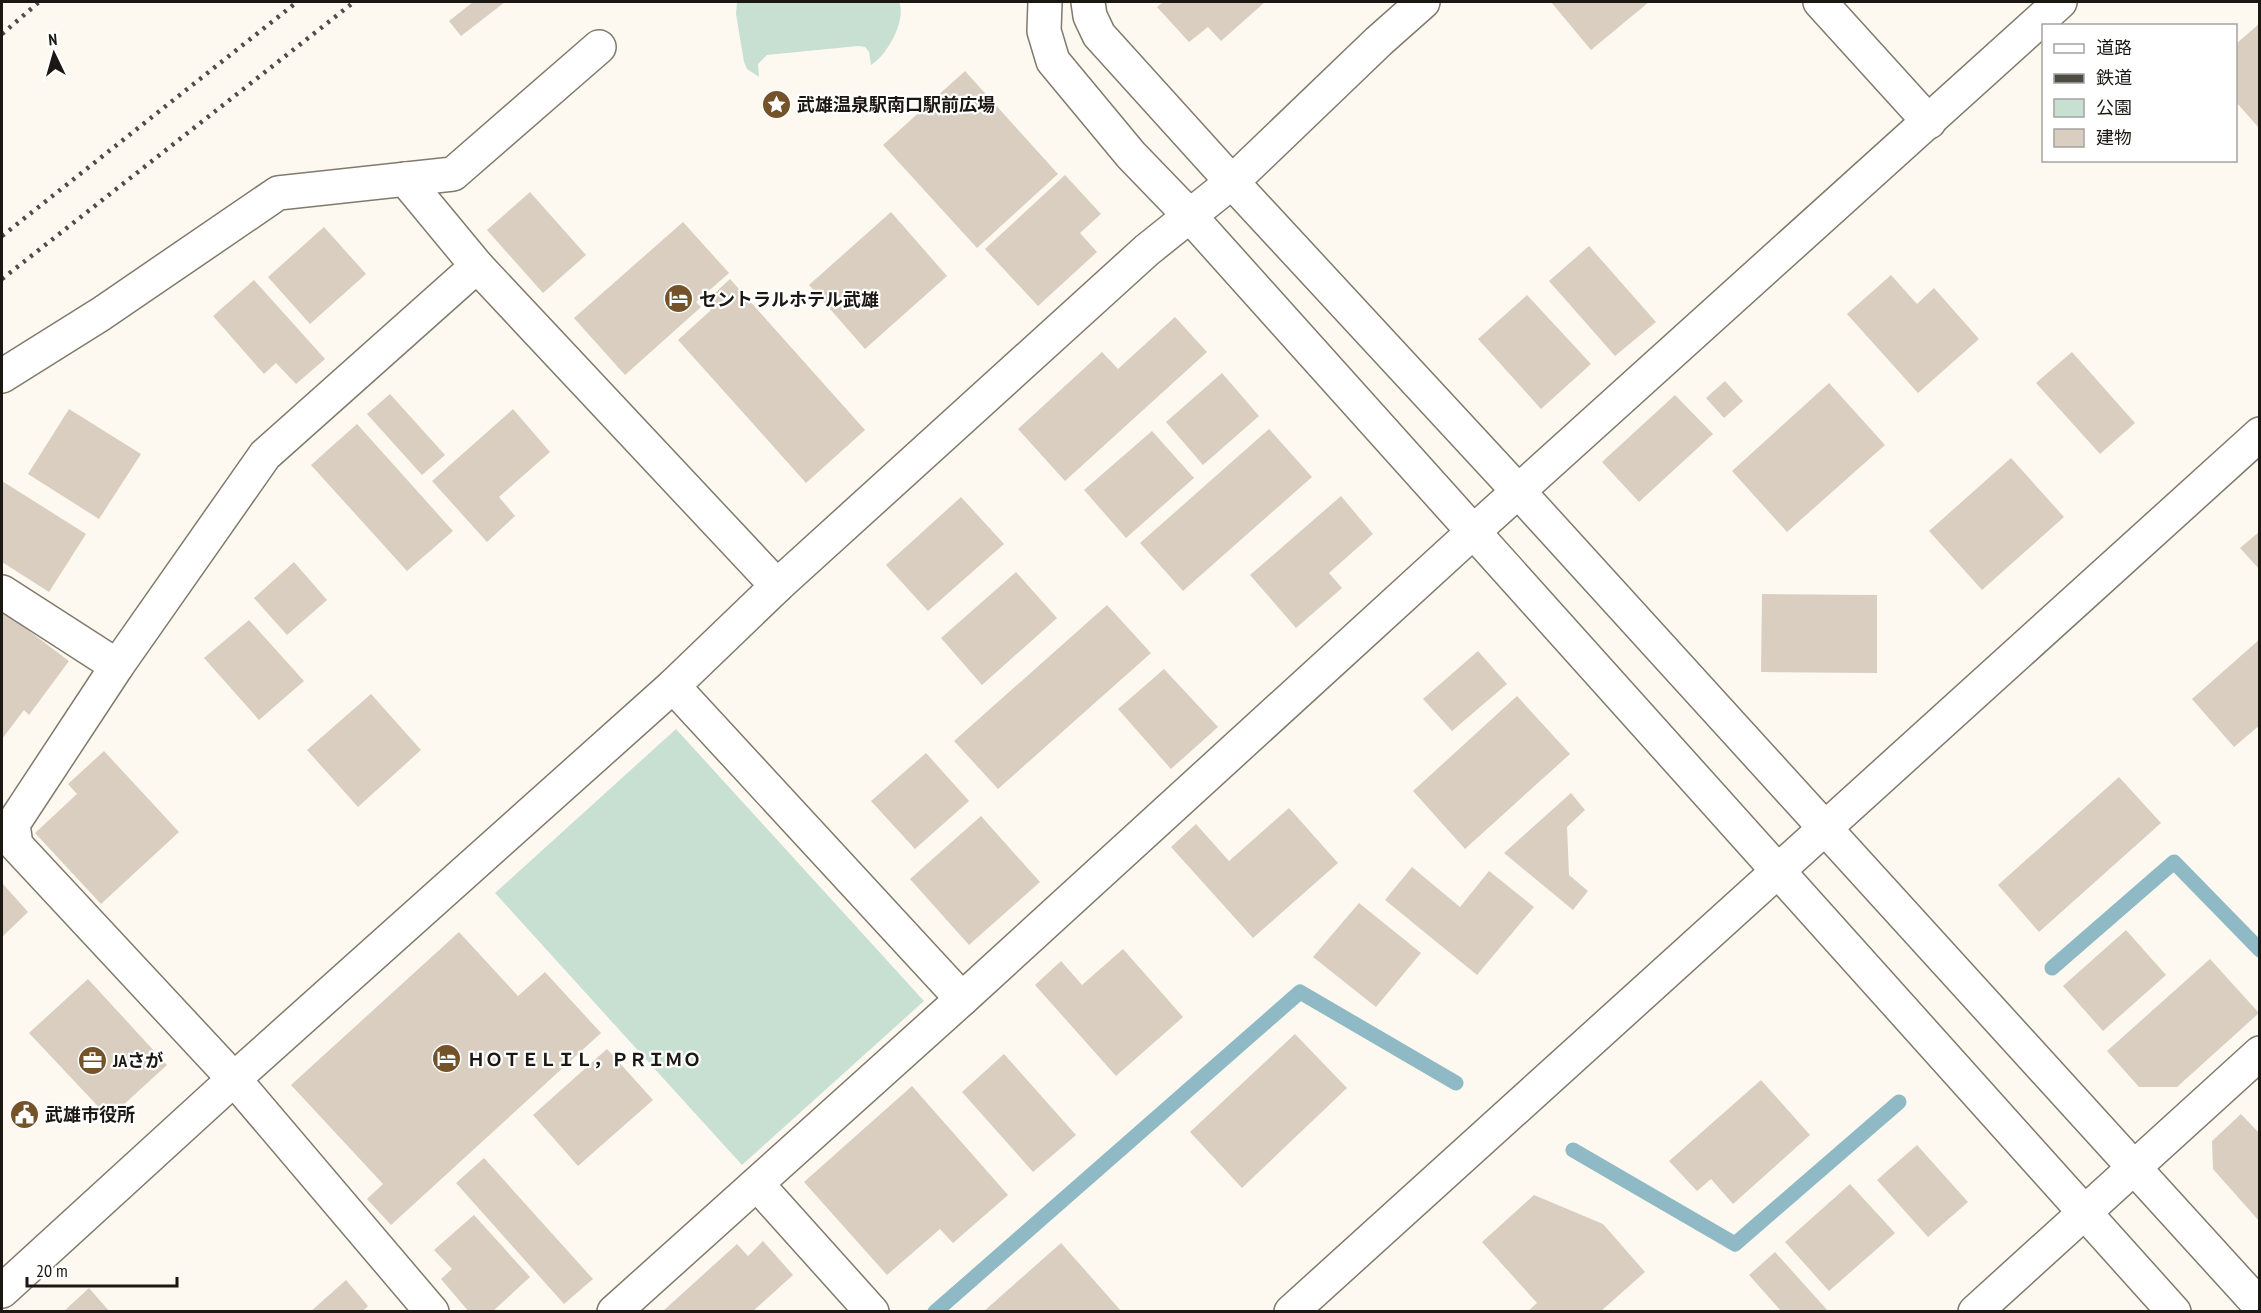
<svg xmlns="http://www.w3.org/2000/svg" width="2261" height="1313" viewBox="0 0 2261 1313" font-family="'PT Sans Narrow','Noto Sans JP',sans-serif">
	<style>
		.green { fill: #c7e0d2 }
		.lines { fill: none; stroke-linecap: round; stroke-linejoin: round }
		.stream { stroke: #8fbac5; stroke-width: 15 }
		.building { fill: #d9cec0 }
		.street-casing { stroke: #817a6c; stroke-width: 36 }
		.secondary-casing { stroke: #817a6c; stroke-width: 36 }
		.street { stroke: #fff; stroke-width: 33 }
		.secondary { stroke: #fff; stroke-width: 33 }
		.rail { stroke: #4f4c46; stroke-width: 4.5; stroke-dasharray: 3 6; stroke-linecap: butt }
		.labels { text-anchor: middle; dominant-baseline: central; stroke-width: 4.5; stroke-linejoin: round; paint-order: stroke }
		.poi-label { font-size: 18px; font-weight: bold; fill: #1b1813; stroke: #fff; text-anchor: start }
	</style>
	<rect width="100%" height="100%" fill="#fef9f0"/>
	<!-- green -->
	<g class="green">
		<path d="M 737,2 L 899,2 C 907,19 887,56 871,65 L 869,52 L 865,47 L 858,46 L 767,55 L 758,64 L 759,77 L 747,69 L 744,62 L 736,14 Z"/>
		<path d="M 676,729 L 924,1001 L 742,1165 L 495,893 Z"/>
	</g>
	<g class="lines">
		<!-- stream -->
		<g class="stream">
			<path d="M 2052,968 L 2174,862 L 2260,950"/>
			<path d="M 1573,1150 L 1735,1244 L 1899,1102"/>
			<path d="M 935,1312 L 1300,992 L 1456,1083"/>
		</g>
	</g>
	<!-- building -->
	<g class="building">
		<path d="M 473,2 L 505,2 L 461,36 L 449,21 Z"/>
		<path d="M 1163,2 L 1265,2 L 1221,41 L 1208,27 L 1189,42 L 1157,7 Z"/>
		<path d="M 1551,2 L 1649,2 L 1591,50 Z"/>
		<path d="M 2260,23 L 2260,129 L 2236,102 L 2236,44 Z"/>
		<path d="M 965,71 L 1058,174 L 977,248 L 883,145 Z"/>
		<path d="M 1065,175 L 1101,214 L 1080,233 L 1097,252 L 1038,306 L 985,249 Z"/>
		<path d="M 530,192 L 586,255 L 543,293 L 487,230 Z"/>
		<path d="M 891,212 L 947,276 L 865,349 L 809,285 Z"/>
		<path d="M 683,222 L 729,273 L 696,302 L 701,307 L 625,375 L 574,318 Z"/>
		<path d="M 324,227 L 366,274 L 310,324 L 268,277 Z"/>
		<path d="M 1589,246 L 1656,322 L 1615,356 L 1549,281 Z"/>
		<path d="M 1891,275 L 1917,304 L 1934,288 L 1979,339 L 1918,393 L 1847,314 Z"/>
		<path d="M 730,279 L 865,430 L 806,483 L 678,340 L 711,310 L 704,303 Z"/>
		<path d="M 254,280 L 325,359 L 296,384 L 276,363 L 264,374 L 213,316 Z"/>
		<path d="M 1527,295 L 1591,364 L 1541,409 L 1478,339 Z"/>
		<path d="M 1175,317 L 1207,352 L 1065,481 L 1018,429 L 1102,352 L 1118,369 Z"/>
		<path d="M 2072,352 L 2135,423 L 2100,454 L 2036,383 Z"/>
		<path d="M 1222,373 L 1259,416 L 1203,465 L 1166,422 Z"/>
		<path d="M 1725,381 L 1743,401 L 1724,418 L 1706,398 Z"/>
		<path d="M 1829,383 L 1885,445 L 1787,532 L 1732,471 Z"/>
		<path d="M 390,394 L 445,455 L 422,475 L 367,414 Z"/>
		<path d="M 1675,395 L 1713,434 L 1639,502 L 1602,462 Z"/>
		<path d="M 69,409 L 141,454 L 99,519 L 28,474 Z"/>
		<path d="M 513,409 L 550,452 L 499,497 L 515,516 L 487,542 L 432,481 Z"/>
		<path d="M 357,424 L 453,531 L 407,571 L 311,465 Z"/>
		<path d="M 1269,429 L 1312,477 L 1183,591 L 1140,543 Z"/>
		<path d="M 1152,431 L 1194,478 L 1126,538 L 1084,490 Z"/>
		<path d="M 2011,458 L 2064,517 L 1982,590 L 1929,531 Z"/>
		<path d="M 2,481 L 86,534 L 49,592 L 2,562 Z"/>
		<path d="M 1341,496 L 1373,534 L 1329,573 L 1342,588 L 1296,628 L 1250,575 Z"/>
		<path d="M 961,497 L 1004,544 L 928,611 L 886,565 Z"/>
		<path d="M 2260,531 L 2260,570 L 2240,548 Z"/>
		<path d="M 294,562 L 327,600 L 287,635 L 254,598 Z"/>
		<path d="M 1016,572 L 1057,618 L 982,685 L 941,638 Z"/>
		<path d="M 1762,594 L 1877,595 L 1877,673 L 1761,672 Z"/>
		<path d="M 1107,605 L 1151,653 L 998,789 L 954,741 Z"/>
		<path d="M 4,612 L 69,661 L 29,715 L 24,710 L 2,739 L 2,615 Z"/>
		<path d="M 249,620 L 304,681 L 259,720 L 204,658 Z"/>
		<path d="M 2260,639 L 2260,725 L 2234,747 L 2192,699 Z"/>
		<path d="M 1478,651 L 1507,684 L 1452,731 L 1423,699 Z"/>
		<path d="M 1164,669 L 1218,727 L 1171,769 L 1118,709 Z"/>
		<path d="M 371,694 L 421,750 L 358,807 L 307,750 Z"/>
		<path d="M 1517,696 L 1570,754 L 1465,849 L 1413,791 Z"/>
		<path d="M 104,751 L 179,832 L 101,904 L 35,833 L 77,794 L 68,784 Z"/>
		<path d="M 926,753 L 969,801 L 915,849 L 871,801 Z"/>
		<path d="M 2119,777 L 2161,823 L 2039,932 L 1998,885 Z"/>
		<path d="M 1571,793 L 1585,810 L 1567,827 L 1569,875 L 1588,891 L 1573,910 L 1504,853 Z"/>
		<path d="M 1289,808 L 1338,863 L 1253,938 L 1171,847 L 1196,824 L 1229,861 Z"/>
		<path d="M 981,816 L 1040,882 L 969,945 L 910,879 Z"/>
		<path d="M 1412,867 L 1460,907 L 1489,871 L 1534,907 L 1477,975 L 1385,900 Z"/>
		<path d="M 2,883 L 28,912 L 2,937 Z"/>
		<path d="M 1359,903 L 1421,953 L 1376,1007 L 1313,957 Z"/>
		<path d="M 2126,930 L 2166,975 L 2103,1031 L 2063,986 Z"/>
		<path d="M 459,932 L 518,996 L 545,972 L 601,1033 L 391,1225 L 367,1199 L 383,1184 L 291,1085 Z"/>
		<path d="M 1123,949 L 1183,1017 L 1116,1076 L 1035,985 L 1061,961 L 1082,985 Z"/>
		<path d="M 2210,959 L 2259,1013 L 2177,1087 L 2139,1087 L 2107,1051 Z"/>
		<path d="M 88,979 L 167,1065 L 109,1118 L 29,1033 Z"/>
		<path d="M 1295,1034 L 1347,1088 L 1242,1188 L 1190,1132 Z"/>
		<path d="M 607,1049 L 653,1100 L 578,1166 L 533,1115 Z"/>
		<path d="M 1004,1054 L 1076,1135 L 1033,1172 L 962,1092 Z"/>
		<path d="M 1761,1080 L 1810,1135 L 1733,1204 L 1711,1179 L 1697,1191 L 1669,1161 Z"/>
		<path d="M 912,1086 L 1008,1195 L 953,1243 L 940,1229 L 887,1275 L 804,1182 Z"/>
		<path d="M 2241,1114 L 2260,1134 L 2260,1222 L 2213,1169 L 2212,1141 Z"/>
		<path d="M 1917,1145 L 1968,1202 L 1928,1237 L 1877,1180 Z"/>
		<path d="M 484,1158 L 593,1279 L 564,1304 L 456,1183 Z"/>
		<path d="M 1850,1184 L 1895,1233 L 1829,1291 L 1785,1242 Z"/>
		<path d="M 1534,1195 L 1603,1224 L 1645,1272 L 1600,1312 L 1527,1312 L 1537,1303 L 1482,1242 Z"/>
		<path d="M 474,1215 L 530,1277 L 492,1312 L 469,1312 L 441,1279 L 452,1269 L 434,1250 Z"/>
		<path d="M 763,1241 L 793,1275 L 752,1312 L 662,1312 L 737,1244 L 748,1256 Z"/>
		<path d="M 1061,1243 L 1122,1312 L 983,1312 Z"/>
		<path d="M 1775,1252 L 1829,1312 L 1782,1312 L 1749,1275 Z"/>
		<path d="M 346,1280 L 368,1306 L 362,1312 L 310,1312 Z"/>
		<path d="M 89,1288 L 110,1312 L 63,1312 Z"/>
	</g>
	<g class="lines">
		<defs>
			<g id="street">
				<path d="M 1045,2 L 1044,31 L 1053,61 L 1131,155 L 1189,215"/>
				<path d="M 1088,2 L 1090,16 L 1099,35 L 1232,182"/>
				<path d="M 1820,2 L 1929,122"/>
				<path d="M 477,266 L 777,586"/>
				<path d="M 2,376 L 101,314 L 278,193 L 453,174 L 599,47"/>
				<path d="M 2,592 L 117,666 L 13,824 L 16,845 L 234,1079 L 432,1312"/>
				<path d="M 117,666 L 265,455 L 477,266 L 405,179"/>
				<path d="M 673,686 L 962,999"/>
				<path d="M 757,1184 L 872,1312"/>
				<path d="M 614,1312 L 962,999 L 1473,532 L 2060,2"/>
				<path d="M 1975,1312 L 2260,1053"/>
			</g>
			<g id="secondary">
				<path d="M 1232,182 L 1519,492 L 2260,1306"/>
				<path d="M 1189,215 L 2174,1312"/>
				<path d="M 2,1291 L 234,1079 L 673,686 L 777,586 L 1147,250 L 1232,182 L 1379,41 L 1423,2"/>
				<path d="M 1291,1312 L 2260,434"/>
			</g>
		</defs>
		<!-- street casing -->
		<use href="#street" class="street-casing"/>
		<!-- secondary casing -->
		<use href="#secondary" class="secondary-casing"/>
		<!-- street -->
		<use href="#street" class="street"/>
		<!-- secondary -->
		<use href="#secondary" class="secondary"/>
		<!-- rail -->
		<g class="rail">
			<path d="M 2,34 L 39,2"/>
			<path d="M 2,236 L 297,2"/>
			<path d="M 2,279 L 354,2"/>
		</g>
	</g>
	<!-- icons -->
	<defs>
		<symbol id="sight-disc" viewBox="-11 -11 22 22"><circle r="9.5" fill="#74532a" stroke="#fff"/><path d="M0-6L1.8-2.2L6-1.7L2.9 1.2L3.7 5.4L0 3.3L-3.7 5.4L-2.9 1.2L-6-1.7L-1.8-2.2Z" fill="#fff"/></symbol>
		<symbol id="hotel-disc" viewBox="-11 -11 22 22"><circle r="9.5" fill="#74532a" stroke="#fff"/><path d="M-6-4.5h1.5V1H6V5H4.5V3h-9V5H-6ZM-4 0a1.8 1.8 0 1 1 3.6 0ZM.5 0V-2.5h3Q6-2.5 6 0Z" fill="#fff"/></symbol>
		<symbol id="office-disc" viewBox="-11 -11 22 22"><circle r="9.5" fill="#74532a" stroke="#fff"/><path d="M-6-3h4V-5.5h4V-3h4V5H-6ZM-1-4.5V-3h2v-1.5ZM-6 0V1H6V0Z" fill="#fff"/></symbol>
		<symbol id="civic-disc" viewBox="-11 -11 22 22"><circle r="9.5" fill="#74532a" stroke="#fff"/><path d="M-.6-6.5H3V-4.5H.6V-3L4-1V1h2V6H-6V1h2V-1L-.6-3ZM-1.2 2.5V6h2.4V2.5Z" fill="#fff"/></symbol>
	</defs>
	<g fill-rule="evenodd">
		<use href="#sight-disc" x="760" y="88" width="33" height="33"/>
		<use href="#hotel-disc" x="662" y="282" width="33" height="33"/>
		<use href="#hotel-disc" x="430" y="1042" width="33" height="33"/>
		<use href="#office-disc" x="76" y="1044" width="33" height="33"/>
		<use href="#civic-disc" x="8" y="1098" width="33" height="33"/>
	</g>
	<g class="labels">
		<!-- poi labels -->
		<g class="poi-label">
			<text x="797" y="104">武雄温泉駅南口駅前広場</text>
			<text x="699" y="299">セントラルホテル武雄</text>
			<text x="467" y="1059">ＨＯＴＥＬＩＬ，ＰＲＩＭＯ</text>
			<text x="113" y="1060">JAさが</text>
			<text x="45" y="1114">武雄市役所</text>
		</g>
	</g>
	<!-- border -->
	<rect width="2261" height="1313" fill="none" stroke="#1b1813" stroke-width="6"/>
	<!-- legend -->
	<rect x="2042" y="24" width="195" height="138" fill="#ffffff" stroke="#a4a3a1" stroke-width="1.5"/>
	<rect x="2054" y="44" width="30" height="9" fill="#ffffff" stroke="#a4a3a1" stroke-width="1.5"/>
	<text x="2096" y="54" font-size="18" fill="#1b1813">道路</text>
	<rect x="2054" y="74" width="30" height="9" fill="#4f4c46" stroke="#a4a3a1" stroke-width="1.5"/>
	<text x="2096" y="84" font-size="18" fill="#1b1813">鉄道</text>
	<rect x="2054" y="99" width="30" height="18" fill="#c7e0d2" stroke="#a4a3a1" stroke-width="1.5"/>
	<text x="2096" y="114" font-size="18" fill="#1b1813">公園</text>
	<rect x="2054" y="129" width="30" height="18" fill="#d9cec0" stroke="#a4a3a1" stroke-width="1.5"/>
	<text x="2096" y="144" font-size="18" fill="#1b1813">建物</text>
	<!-- north arrow -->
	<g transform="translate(54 54) rotate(355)" stroke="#ffffff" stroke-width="4.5" paint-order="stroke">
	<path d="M0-4.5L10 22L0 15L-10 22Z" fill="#1b1813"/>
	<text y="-9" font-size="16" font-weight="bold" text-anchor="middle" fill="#1b1813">N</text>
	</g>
	<!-- scale -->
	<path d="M27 1277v9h150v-9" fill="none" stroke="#1b1813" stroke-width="3"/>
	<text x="36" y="1277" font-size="18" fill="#1b1813" stroke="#ffffff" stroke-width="4.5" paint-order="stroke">20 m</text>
</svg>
